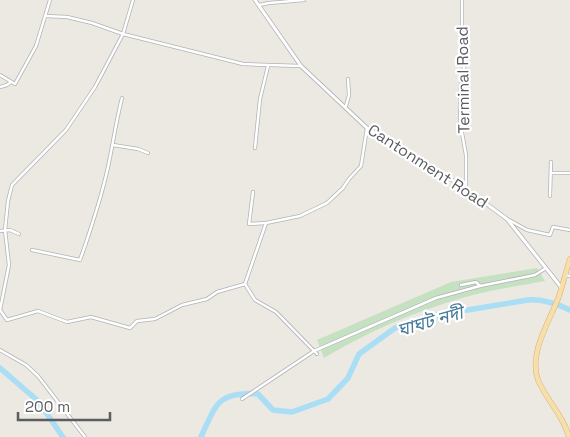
<svg xmlns="http://www.w3.org/2000/svg" width="570" height="437" viewBox="0 0 570 437" font-family="'Space Grotesk','Noto Sans Bengali',sans-serif">
	<style>
		.green { fill: #c5e1c1 }
		.lines { fill: none; stroke-linecap: round; stroke-linejoin: round }
		.river { stroke: #a9def5; stroke-width: 5.5 }
		.minor-casing { stroke: #b0b3b6; stroke-width: 4 }
		.tertiary-casing { stroke: #b0b3b6; stroke-width: 4.5 }
		.primary-casing { stroke: #e1af66; stroke-width: 5.5 }
		.minor { stroke: #fff; stroke-width: 2.5 }
		.tertiary { stroke: #fff; stroke-width: 3 }
		.primary { stroke: #f5e0ad; stroke-width: 4.5 }
		.labels { text-anchor: middle; dominant-baseline: central; stroke-width: 4.5; stroke-linejoin: round; paint-order: stroke }
		.street-label { font-size: 16px; fill: #5b5e61; stroke: #fff }
		.water-label { font-size: 18px; font-style: italic; fill: #467b9c; stroke: #fff }
	</style>
	<rect width="100%" height="100%" fill="#ece8e2"/>
	<!-- green -->
	<path class="green" d="M 537,268 L 545,281 C 518,286 489,290 462,298 C 414,312 367,332 324,358 L 317,340 L 451,282 Z"/>
	<g class="lines">
		<!-- river -->
		<g class="river">
			<path d="M 0,368 L 38,401 L 63,437"/>
			<path d="M 201,437 C 216,404 218,391 258,394 L 273,410 L 292,412 L 328,399 L 348,378 L 359,354 L 395,328 L 437,315 L 528,300 C 542,299 557,304 570,310"/>
		</g>
		<defs>
			<g id="minor">
				<path d="M 133,0 L 123,34 L 95,87 L 66,130 L 12,185 L 8,201 L 5,230 L 9,265 L 0,310 L 7,320 L 38,311 L 67,322 L 91,317 L 130,328 L 137,321 L 155,319 L 182,305 L 207,299 L 217,292 L 245,284"/>
				<path d="M 462,0 L 462,30 L 466,55 L 460,89 L 460,122 L 466,155 L 466,189"/>
				<path d="M 259,5 L 269,3 L 304,0"/>
				<path d="M 46,16 L 67,17 L 92,23 L 123,34 L 243,64 L 301,66"/>
				<path d="M 0,75 L 15,84 L 36,46 L 50,0"/>
				<path d="M 0,87 L 7,85 L 11,82"/>
				<path d="M 346,106 L 349,95 L 348,79"/>
				<path d="M 113,145 L 138,149 L 148,153"/>
				<path d="M 255,148 L 260,99 L 268,66"/>
				<path d="M 551,173 L 570,173"/>
				<path d="M 253,192 L 249,224 L 265,223"/>
				<path d="M 550,196 L 551,162"/>
				<path d="M 509,220 L 527,230 L 550,235 L 553,227 L 570,230"/>
				<path d="M 0,231 L 10,230 L 19,234"/>
				<path d="M 32,250 L 80,260 C 91,229 101,199 108,167 C 113,144 116,121 122,98"/>
				<path d="M 565,275 L 570,276"/>
				<path d="M 480,286 L 535,275 L 546,268"/>
				<path d="M 0,350 L 26,365 L 38,376 L 85,437"/>
				<path d="M 317,354 L 276,312 L 255,300 L 245,284 L 266,223 L 300,216 L 327,203 L 343,188 L 349,179 L 361,166 L 367,128"/>
				<path d="M 242,399 L 314,351 L 436,298 L 480,286 L 476,282 L 461,285"/>
			</g>
			<path id="tertiary" d="M 255,0 L 301,66 L 367,128 L 462,186 L 507,219 L 561,287"/>
			<path id="primary" d="M 569,437 C 563,415 547,401 538,380 C 528,353 550,321 559,296 C 563,284 566,271 570,259"/>
		</defs>
		<!-- minor casing -->
		<use href="#minor" class="minor-casing"/>
		<!-- tertiary casing -->
		<use href="#tertiary" class="tertiary-casing"/>
		<!-- primary casing -->
		<use href="#primary" class="primary-casing"/>
		<!-- minor -->
		<use href="#minor" class="minor"/>
		<!-- tertiary -->
		<use href="#tertiary" class="tertiary"/>
		<!-- primary -->
		<use href="#primary" class="primary"/>
	</g>
	<g class="labels">
		<!-- street labels -->
		<g class="street-label">
			<text transform="translate(463 80) rotate(-91)">Terminal Road</text>
			<text transform="translate(428 166) rotate(33)">Cantonment Road</text>
		</g>
		<!-- water labels -->
		<g class="water-label">
			<text transform="translate(430 321) rotate(-16)">ঘাঘট নদী</text>
		</g>
	</g>
	<!-- scale -->
	<path d="M18 412v8h92v-8" fill="none" stroke="#5b5e61" stroke-width="2.5"/>
	<text x="25" y="412" font-size="15" fill="#5b5e61" stroke="#ffffff" stroke-width="4" paint-order="stroke">200 m</text>
</svg>
